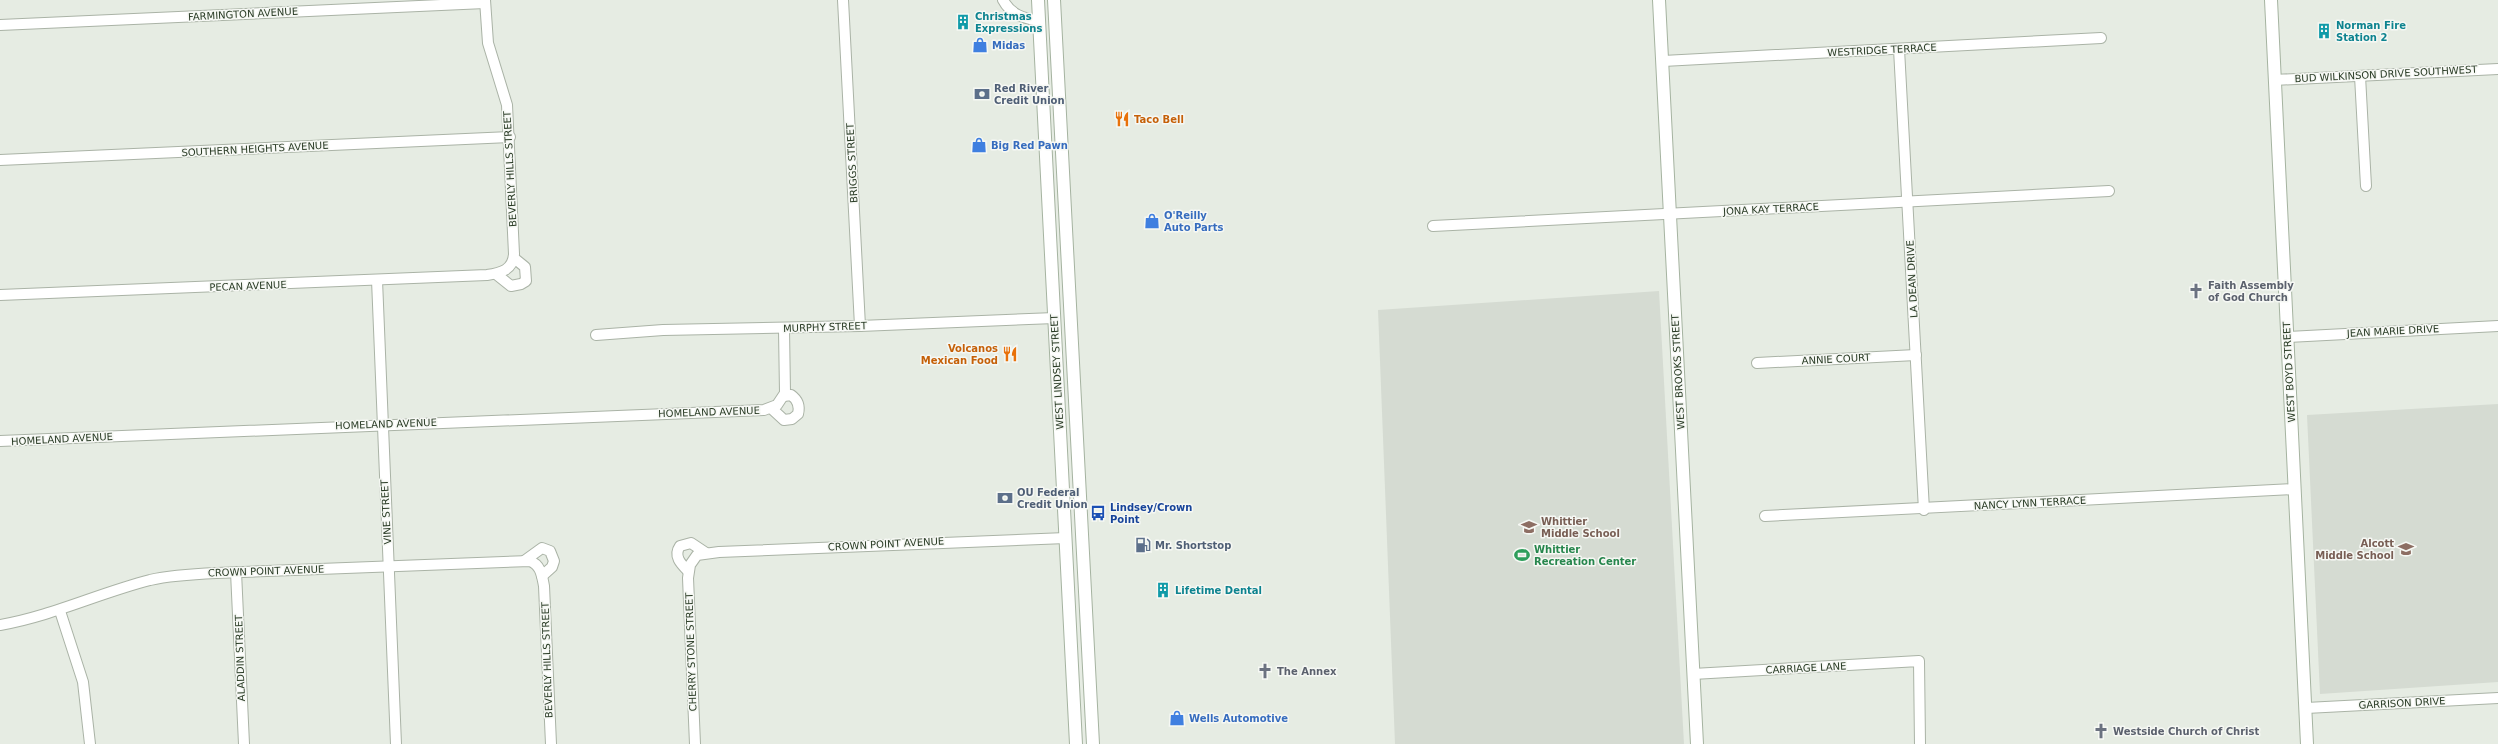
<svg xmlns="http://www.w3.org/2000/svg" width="2498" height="744" viewBox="0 0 2498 744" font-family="'DejaVu Sans',sans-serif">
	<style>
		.built { fill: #d5dbd2 }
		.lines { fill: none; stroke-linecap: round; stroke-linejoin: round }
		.street-casing { stroke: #aab3a6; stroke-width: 12 }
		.secondary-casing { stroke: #a5b3a0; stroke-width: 14 }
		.street { stroke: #fff; stroke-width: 10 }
		.secondary { stroke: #fff; stroke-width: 12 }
		.labels { text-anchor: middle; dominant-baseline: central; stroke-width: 3; stroke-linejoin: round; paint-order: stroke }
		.street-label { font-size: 10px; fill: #293b25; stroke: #f6f8f4 }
		.culture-label { font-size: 10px; font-weight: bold; fill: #0d838f; stroke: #f6f8f4; text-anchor: start }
		.shop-label { font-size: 10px; font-weight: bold; fill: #366cbe; stroke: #f6f8f4; text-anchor: start }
		.service-label { font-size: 10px; font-weight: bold; fill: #4e5e75; stroke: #f6f8f4; text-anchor: start }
		.food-label { font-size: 10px; font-weight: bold; fill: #c56008; stroke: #f6f8f4; text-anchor: start }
		.worship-label { font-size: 10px; font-weight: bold; fill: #5b616d; stroke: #f6f8f4; text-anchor: start }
		.transit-label { font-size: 10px; font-weight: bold; fill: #164399; stroke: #f6f8f4; text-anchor: start }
		.education-label { font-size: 10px; font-weight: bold; fill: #785e54; stroke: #f6f8f4; text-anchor: start }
		.leisure-label { font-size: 10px; font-weight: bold; fill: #27864d; stroke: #f6f8f4; text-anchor: start }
	</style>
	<rect width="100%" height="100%" fill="#e6ece3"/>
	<!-- built -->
	<g class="built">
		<path d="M 1659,291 L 1684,744 L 1395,744 L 1378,310 Z"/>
		<path d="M 2498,404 L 2498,682 L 2320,694 L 2307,415 Z"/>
	</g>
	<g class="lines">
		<defs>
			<g id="street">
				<path d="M 843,0 L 860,326"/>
				<path d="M 1003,0 C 1011,15 1023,18 1039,21"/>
				<path d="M 0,25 L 485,3"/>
				<path d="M 1899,49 L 1924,510"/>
				<path d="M 1663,61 L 2101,38"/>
				<path d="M 2360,76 L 2366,186"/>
				<path d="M 2274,80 L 2498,69"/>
				<path d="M 0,160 L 510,137"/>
				<path d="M 1433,226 L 2109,191"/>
				<path d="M 496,274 L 511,286 L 521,284 L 526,281 L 525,267 L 514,258"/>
				<path d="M 377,280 L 396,744"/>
				<path d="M 0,295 L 487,275 C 501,273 513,270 514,254 L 507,105 L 488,43 L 485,0"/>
				<path d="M 596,335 L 663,330 L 860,326 L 1055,318"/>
				<path d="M 2288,337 L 2498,326"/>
				<path d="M 1757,363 L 1916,355"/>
				<path d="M 771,408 L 784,420 L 792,419 L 798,414 C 800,406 798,400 791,395 L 784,396"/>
				<path d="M 0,441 L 764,410 L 777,405 L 785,393 L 784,329"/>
				<path d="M 1765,516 L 2295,489"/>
				<path d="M 524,561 L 542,548 L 550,551 L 554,561 L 552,567 L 542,576"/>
				<path d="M 688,571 C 681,564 673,556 680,546 L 691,543 L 706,553"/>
				<path d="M 236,572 L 244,744"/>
				<path d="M 60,611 L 83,682 L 90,744"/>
				<path d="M 0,625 C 52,616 99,593 150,580 C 172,575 195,574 217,573 L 530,561 C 541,565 542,576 544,586 L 551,744"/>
				<path d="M 1693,674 L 1919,661 L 1920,744"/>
				<path d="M 2306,708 L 2498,698"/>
				<path d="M 695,744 L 688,578 L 690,565 L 697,555 L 719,552 L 1066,538"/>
			</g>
			<g id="secondary">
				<path d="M 1038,0 L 1076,744"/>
				<path d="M 1054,0 L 1093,744"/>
				<path d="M 1659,0 L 1697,744"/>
				<path d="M 2271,0 L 2307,744"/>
			</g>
		</defs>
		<!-- street casing -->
		<use href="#street" class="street-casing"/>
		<!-- secondary casing -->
		<use href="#secondary" class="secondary-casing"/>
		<!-- street -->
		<use href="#street" class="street"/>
		<!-- secondary -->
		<use href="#secondary" class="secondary"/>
	</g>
	<!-- icons -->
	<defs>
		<symbol id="building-bare" viewBox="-9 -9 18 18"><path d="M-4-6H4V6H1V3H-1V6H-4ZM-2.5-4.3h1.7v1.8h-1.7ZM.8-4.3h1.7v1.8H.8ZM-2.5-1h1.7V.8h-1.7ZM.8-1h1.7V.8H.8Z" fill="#0f9aa8" stroke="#f6f8f4" stroke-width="2.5" paint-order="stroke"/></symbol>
		<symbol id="shop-bare" viewBox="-9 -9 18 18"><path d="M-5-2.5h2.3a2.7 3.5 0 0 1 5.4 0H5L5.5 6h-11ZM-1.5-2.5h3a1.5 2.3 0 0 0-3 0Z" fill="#3f7fe0" stroke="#f6f8f4" stroke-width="2.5" paint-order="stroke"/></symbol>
		<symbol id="bank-bare" viewBox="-9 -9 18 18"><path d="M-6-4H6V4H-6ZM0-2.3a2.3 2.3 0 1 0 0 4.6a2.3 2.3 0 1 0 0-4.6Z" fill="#5c6f8a" stroke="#f6f8f4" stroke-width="2.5" paint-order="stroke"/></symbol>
		<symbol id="restaurant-bare" viewBox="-9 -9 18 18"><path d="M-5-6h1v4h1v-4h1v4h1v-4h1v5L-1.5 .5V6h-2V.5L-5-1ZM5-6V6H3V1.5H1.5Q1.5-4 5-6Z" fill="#e8710a" stroke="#f6f8f4" stroke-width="2.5" paint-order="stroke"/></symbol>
		<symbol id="church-bare" viewBox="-9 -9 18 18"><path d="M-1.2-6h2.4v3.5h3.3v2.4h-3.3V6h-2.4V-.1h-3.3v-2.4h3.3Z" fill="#6b7280" stroke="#f6f8f4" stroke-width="2.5" paint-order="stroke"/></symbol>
		<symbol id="bus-bare" viewBox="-9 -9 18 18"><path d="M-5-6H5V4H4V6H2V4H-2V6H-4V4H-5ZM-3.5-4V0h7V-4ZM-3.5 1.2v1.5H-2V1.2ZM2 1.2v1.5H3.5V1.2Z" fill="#1a4fb4" stroke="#f6f8f4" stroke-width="2.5" paint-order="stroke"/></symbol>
		<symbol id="school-bare" viewBox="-9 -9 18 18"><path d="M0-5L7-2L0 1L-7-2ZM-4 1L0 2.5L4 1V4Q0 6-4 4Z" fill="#8d6e63" stroke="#f6f8f4" stroke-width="2.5" paint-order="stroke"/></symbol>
		<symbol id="fuel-bare" viewBox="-9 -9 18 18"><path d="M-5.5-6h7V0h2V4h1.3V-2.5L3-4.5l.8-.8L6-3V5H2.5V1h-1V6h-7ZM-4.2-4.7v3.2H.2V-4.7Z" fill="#5c6f8a" stroke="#f6f8f4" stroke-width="2.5" paint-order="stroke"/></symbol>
		<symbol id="stadium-bare" viewBox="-9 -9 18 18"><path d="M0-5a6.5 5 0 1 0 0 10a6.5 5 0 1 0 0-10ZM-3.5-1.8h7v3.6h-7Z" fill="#2e9e5b" stroke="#f6f8f4" stroke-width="2.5" paint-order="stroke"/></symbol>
	</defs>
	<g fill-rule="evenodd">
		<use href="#building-bare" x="952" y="11" width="22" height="22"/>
		<use href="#building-bare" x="2313" y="20" width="22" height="22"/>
		<use href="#shop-bare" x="969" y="34" width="22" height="22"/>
		<use href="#bank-bare" x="971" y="83" width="22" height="22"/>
		<use href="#restaurant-bare" x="1111" y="108" width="22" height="22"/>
		<use href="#shop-bare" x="968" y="134" width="22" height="22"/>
		<use href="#shop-bare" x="1141" y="210" width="22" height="22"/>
		<use href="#church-bare" x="2185" y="280" width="22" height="22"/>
		<use href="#restaurant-bare" x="999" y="343" width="22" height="22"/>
		<use href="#bank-bare" x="994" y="487" width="22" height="22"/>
		<use href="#bus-bare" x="1087" y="502" width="22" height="22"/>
		<use href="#school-bare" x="1518" y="516" width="22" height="22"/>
		<use href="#fuel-bare" x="1132" y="534" width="22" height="22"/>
		<use href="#school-bare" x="2395" y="538" width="22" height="22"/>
		<use href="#stadium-bare" x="1511" y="544" width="22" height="22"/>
		<use href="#building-bare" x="1152" y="579" width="22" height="22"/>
		<use href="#church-bare" x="1254" y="660" width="22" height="22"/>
		<use href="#shop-bare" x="1166" y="707" width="22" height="22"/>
		<use href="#church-bare" x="2090" y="720" width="22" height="22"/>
	</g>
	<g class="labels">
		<!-- street labels -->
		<g class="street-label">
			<text transform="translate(243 14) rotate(-3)">FARMINGTON AVENUE</text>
			<text transform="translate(1882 50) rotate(-3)">WESTRIDGE TERRACE</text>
			<text transform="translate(2386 74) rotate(-3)">BUD WILKINSON DRIVE SOUTHWEST</text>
			<text transform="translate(255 149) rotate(-3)">SOUTHERN HEIGHTS AVENUE</text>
			<text transform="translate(852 163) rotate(-93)">BRIGGS STREET</text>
			<text transform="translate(510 169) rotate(-93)">BEVERLY HILLS STREET</text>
			<text transform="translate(1771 209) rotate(-3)">JONA KAY TERRACE</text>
			<text transform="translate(1912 279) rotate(-93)">LA DEAN DRIVE</text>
			<text transform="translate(248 286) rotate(-2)">PECAN AVENUE</text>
			<text transform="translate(825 327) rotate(-2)">MURPHY STREET</text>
			<text transform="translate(2393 331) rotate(-3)">JEAN MARIE DRIVE</text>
			<text transform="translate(1836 359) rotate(-3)">ANNIE COURT</text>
			<text transform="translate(1057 372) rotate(-93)">WEST LINDSEY STREET</text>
			<text transform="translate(1678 372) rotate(-93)">WEST BROOKS STREET</text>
			<text transform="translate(2289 372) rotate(-93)">WEST BOYD STREET</text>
			<text transform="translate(709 412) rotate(-2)">HOMELAND AVENUE</text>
			<text transform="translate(386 424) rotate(-2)">HOMELAND AVENUE</text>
			<text transform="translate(62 439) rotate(-3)">HOMELAND AVENUE</text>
			<text transform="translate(2030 503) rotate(-3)">NANCY LYNN TERRACE</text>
			<text transform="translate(386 512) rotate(-93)">VINE STREET</text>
			<text transform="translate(886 544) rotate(-3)">CROWN POINT AVENUE</text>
			<text transform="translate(266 571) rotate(-2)">CROWN POINT AVENUE</text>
			<text transform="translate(691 652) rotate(-92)">CHERRY STONE STREET</text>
			<text transform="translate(240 658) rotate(-92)">ALADDIN STREET</text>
			<text transform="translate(547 660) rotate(-92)">BEVERLY HILLS STREET</text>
			<text transform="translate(1806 668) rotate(-3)">CARRIAGE LANE</text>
			<text transform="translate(2402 703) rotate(-3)">GARRISON DRIVE</text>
		</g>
		<!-- culture labels -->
		<g class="culture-label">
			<text x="975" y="16">Christmas<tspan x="975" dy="12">Expressions</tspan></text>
			<text x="2336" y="25">Norman Fire<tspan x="2336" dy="12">Station 2</tspan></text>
			<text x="1175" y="590">Lifetime Dental</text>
		</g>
		<!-- shop labels -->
		<g class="shop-label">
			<text x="992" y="45">Midas</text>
			<text x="991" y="145">Big Red Pawn</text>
			<text x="1164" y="215">O'Reilly<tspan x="1164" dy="12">Auto Parts</tspan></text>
			<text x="1189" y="718">Wells Automotive</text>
		</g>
		<!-- service labels -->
		<g class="service-label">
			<text x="994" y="88">Red River<tspan x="994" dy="12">Credit Union</tspan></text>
			<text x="1017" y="492">OU Federal<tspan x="1017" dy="12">Credit Union</tspan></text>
			<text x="1155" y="545">Mr. Shortstop</text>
		</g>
		<!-- food labels -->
		<g class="food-label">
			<text x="1134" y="119">Taco Bell</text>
			<text x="998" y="348" text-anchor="end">Volcanos<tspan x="998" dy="12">Mexican Food</tspan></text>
		</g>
		<!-- worship labels -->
		<g class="worship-label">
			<text x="2208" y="285">Faith Assembly<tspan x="2208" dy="12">of God Church</tspan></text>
			<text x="1277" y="671">The Annex</text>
			<text x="2113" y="731">Westside Church of Christ</text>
		</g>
		<!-- transit labels -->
		<g class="transit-label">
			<text x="1110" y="507">Lindsey/Crown<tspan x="1110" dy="12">Point</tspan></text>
		</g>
		<!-- education labels -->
		<g class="education-label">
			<text x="1541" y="521">Whittier<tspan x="1541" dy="12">Middle School</tspan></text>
			<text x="2394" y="543" text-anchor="end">Alcott<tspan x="2394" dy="12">Middle School</tspan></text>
		</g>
		<!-- leisure labels -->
		<g class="leisure-label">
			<text x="1534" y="549">Whittier<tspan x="1534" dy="12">Recreation Center</tspan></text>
		</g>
	</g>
</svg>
